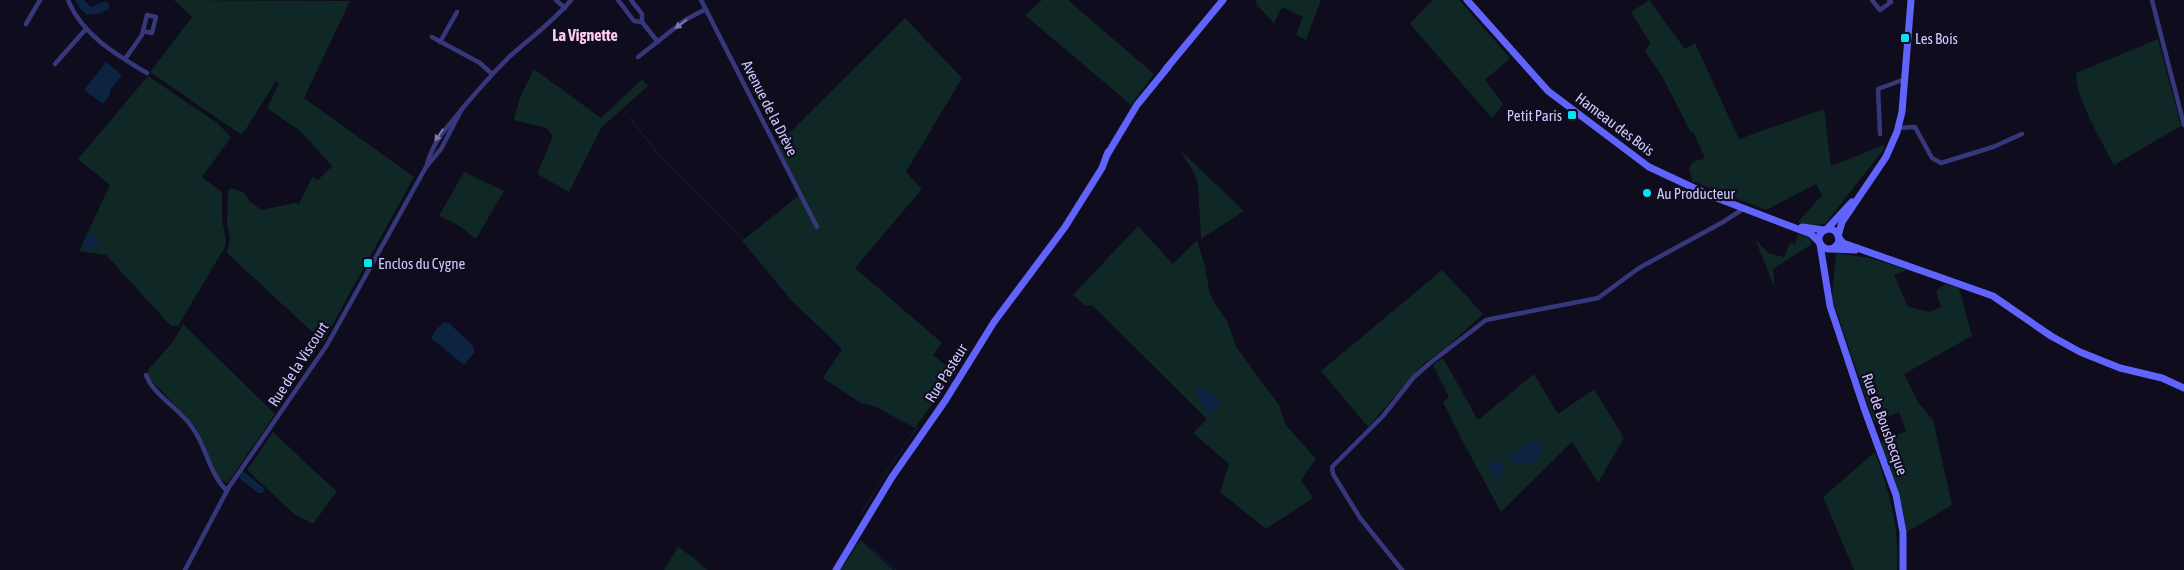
<svg xmlns="http://www.w3.org/2000/svg" width="2184" height="570" viewBox="0 0 2184 570" font-family="'Asap Condensed',sans-serif">
	<style>
		.green { fill: #0f2725 }
		.water { fill: #0c2341 }
		.lines { fill: none; stroke-linecap: round; stroke-linejoin: round }
		.stream { stroke: #0c2341; stroke-width: 1 }
		.street { stroke: #37377c; stroke-width: 4.5 }
		.secondary { stroke: #6163fd; stroke-width: 7 }
		.oneway { fill: #7a79b6 }
		.poi-dot { fill: #03e3f1; stroke: #0e0c1d; stroke-width: 2 }
		.labels { text-anchor: middle; dominant-baseline: central; stroke-width: 4.5; stroke-linejoin: round; paint-order: stroke }
		.poi-label { font-size: 15px; fill: #cdc9fe; stroke: #0e0c1d; text-anchor: start }
		.street-label { font-size: 15px; fill: #cdc9fe; stroke: #0e0c1d }
		.neighbourhood-label { font-size: 16px; font-weight: bold; fill: #fecbee; stroke: #0e0c1d }
	</style>
	<rect width="100%" height="100%" fill="#0e0c1d"/>
	<!-- green -->
	<g class="green">
		<path d="M 174,0 L 350,1 L 304,98 L 414,177 L 323,342 L 227,253 L 230,238 L 227,225 L 228,190 L 231,188 L 245,193 L 249,201 L 262,210 L 294,203 L 299,204 L 312,177 L 318,180 L 332,166 L 301,132 L 267,108 L 279,84 L 276,81 L 244,132 L 240,134 L 150,72 L 192,17 Z"/>
		<path d="M 1042,0 L 1068,0 L 1154,74 L 1131,105 L 1025,15 Z"/>
		<path d="M 1256,0 L 1321,0 L 1306,40 L 1296,35 L 1303,17 L 1282,7 L 1274,23 L 1257,5 Z"/>
		<path d="M 1432,0 L 1459,0 L 1510,58 L 1485,80 L 1503,104 L 1492,118 L 1410,24 Z"/>
		<path d="M 1649,0 L 1685,49 L 1695,43 L 1739,139 L 1824,109 L 1831,166 L 1884,145 L 1884,149 L 1825,224 L 1810,225 L 1798,222 L 1822,195 L 1816,184 L 1766,210 L 1692,181 L 1689,168 L 1693,162 L 1705,158 L 1693,132 L 1691,133 L 1663,78 L 1645,51 L 1650,43 L 1631,12 Z"/>
		<path d="M 905,18 L 962,78 L 906,172 L 922,189 L 855,268 L 942,343 L 933,355 L 955,373 L 915,428 L 874,406 L 861,403 L 823,378 L 842,349 L 791,300 L 742,241 L 802,193 L 777,145 Z"/>
		<path d="M 2158,39 L 2181,126 L 2114,165 C 2102,142 2075,97 2076,73 Z"/>
		<path d="M 534,69 L 601,118 L 642,79 L 648,86 L 601,128 L 569,192 L 537,174 L 553,136 L 546,128 L 514,120 L 520,97 Z"/>
		<path d="M 148,76 L 216,122 L 231,137 L 202,177 L 222,192 L 222,219 L 226,240 L 225,247 L 178,326 L 171,326 L 106,255 L 79,251 L 110,185 L 78,159 Z"/>
		<path d="M 1180,150 L 1244,211 L 1201,239 L 1198,184 L 1194,173 Z"/>
		<path d="M 464,172 L 504,191 L 476,239 L 458,225 L 439,216 Z"/>
		<path d="M 1138,226 L 1173,264 L 1197,240 L 1205,266 L 1209,290 L 1213,301 L 1227,321 L 1237,348 L 1279,405 L 1286,425 L 1316,459 L 1301,480 L 1313,498 L 1266,529 L 1220,492 L 1229,464 L 1193,433 L 1207,419 L 1092,305 L 1086,306 L 1073,295 Z"/>
		<path d="M 1798,234 L 1809,238 L 1812,244 L 1773,269 L 1775,289 L 1755,239 L 1768,253 L 1784,257 L 1790,243 L 1795,244 Z"/>
		<path d="M 1836,253 L 1870,258 L 1907,270 L 1894,275 L 1908,307 L 1930,312 L 1941,307 L 1936,291 L 1945,284 L 1959,288 L 1972,336 L 1904,374 L 1918,402 L 1933,420 L 1952,505 L 1907,532 L 1901,501 L 1881,442 L 1906,431 L 1899,412 L 1874,422 L 1832,298 Z"/>
		<path d="M 1442,270 L 1483,314 L 1447,347 L 1424,363 L 1368,427 L 1321,371 Z"/>
		<path d="M 183,324 L 275,414 L 227,484 L 218,477 L 196,427 L 147,376 L 148,370 L 172,343 Z"/>
		<path d="M 1443,358 L 1478,420 L 1534,374 L 1558,414 L 1594,389 L 1624,438 L 1598,483 L 1572,442 L 1501,512 L 1463,442 L 1443,402 L 1449,397 L 1433,365 Z"/>
		<path d="M 273,432 C 295,452 314,472 337,491 L 313,524 L 294,514 L 247,470 Z"/>
		<path d="M 1875,452 C 1889,491 1900,528 1897,570 L 1854,570 L 1823,497 Z"/>
		<path d="M 860,540 L 893,570 L 841,570 Z"/>
		<path d="M 678,547 L 694,558 L 707,570 L 664,570 Z"/>
	</g>
	<!-- water -->
	<g class="water">
		<path d="M 75,0 L 84,0 L 91,7 L 103,2 L 107,2 L 110,8 L 101,13 L 87,15 L 80,9 Z"/>
		<path d="M 106,62 L 122,75 L 110,90 L 110,94 L 103,104 L 84,90 Z"/>
		<path d="M 87,234 L 98,239 L 100,245 L 91,249 L 83,249 L 82,246 Z"/>
		<path d="M 445,322 L 449,323 L 473,346 L 475,352 L 464,365 L 431,338 L 436,329 Z"/>
		<path d="M 1194,387 L 1211,391 L 1221,403 L 1211,415 L 1203,407 Z"/>
		<path d="M 1534,440 L 1543,444 L 1535,464 L 1514,464 L 1510,454 Z"/>
		<path d="M 1487,462 L 1505,463 L 1496,483 Z"/>
		<path d="M 243,471 L 264,488 L 263,493 L 258,493 L 239,478 Z"/>
	</g>
	<g class="lines">
		<!-- stream -->
		<g class="stream">
			<path d="M 629,117 L 660,156 L 746,241 L 793,298 L 841,347 L 843,350 L 826,378 L 859,400 L 874,404 L 917,428 L 888,469 L 861,514"/>
			<path d="M 862,541 L 896,570"/>
		</g>
		<!-- street -->
		<g class="street">
			<path d="M 68,0 C 82,35 117,55 147,73"/>
			<path d="M 556,0 L 565,8"/>
			<path d="M 618,0 L 634,21 L 642,22"/>
			<path d="M 631,0 L 642,14 L 642,22 L 658,42"/>
			<path d="M 701,0 L 817,227"/>
			<path d="M 1872,0 L 1880,10 L 1891,2 L 1889,0"/>
			<path d="M 2152,0 L 2184,125"/>
			<path d="M 26,24 L 40,0"/>
			<path d="M 432,37 L 480,63 L 492,74"/>
			<path d="M 440,42 L 457,12"/>
			<path d="M 638,57 L 685,20 L 706,9"/>
			<path d="M 125,59 L 142,35 L 147,15 L 156,17 L 152,33 L 143,31"/>
			<path d="M 55,64 L 86,29"/>
			<path d="M 1898,128 L 1915,127 L 1932,158 L 1941,163 L 1993,147 L 2022,134"/>
			<path d="M 1880,134 L 1878,89 L 1905,79"/>
			<path d="M 427,164 C 436,136 445,131 462,109 C 477,91 492,74 509,57 C 530,38 553,22 571,0"/>
			<path d="M 146,375 C 154,396 179,408 192,427 C 207,447 208,472 227,491"/>
			<path d="M 185,570 L 229,487 L 327,345 L 426,167 L 441,149 L 462,109"/>
			<path d="M 1402,570 L 1360,518 L 1333,474 L 1332,467 L 1383,416 L 1414,377 L 1430,363 L 1486,320 L 1598,298 L 1639,268 L 1723,222 L 1743,209"/>
		</g>
		<!-- secondary -->
		<g class="secondary">
			<path d="M 1467,0 L 1548,91 L 1649,167 L 1709,195 L 1811,234 L 1819,242"/>
			<path d="M 1166,69 L 1223,0"/>
			<path d="M 1107,155 L 1137,105 L 1168,67"/>
			<path d="M 1802,227 L 1824,230"/>
			<circle cx="1829" cy="239" r="10"/>
			<path d="M 1827,229 L 1852,202"/>
			<path d="M 1838,236 L 1842,222 L 1886,157 L 1897,132 L 1902,112 L 1911,0"/>
			<path d="M 1839,238 L 1843,243 L 1993,296 L 2051,336 L 2080,352 L 2120,368 L 2162,378 L 2184,388"/>
			<path d="M 1820,244 L 1830,306 L 1864,408 L 1896,495 L 1903,532 L 1903,570"/>
			<path d="M 1832,249 L 1855,250"/>
			<path d="M 836,570 L 892,477 L 945,401 L 994,322 L 1065,227 L 1102,168 L 1108,152"/>
		</g>
	</g>
	<!-- one-way arrows -->
	<defs><path id="oneway-solid" d="M-6-.8H1V-3.2L6.5 0L1 3.2V.8H-6Z" transform="scale(1.25)"/></defs>
	<g class="oneway">
		<use href="#oneway-solid" transform="translate(681 24) rotate(143)"/>
		<use href="#oneway-solid" transform="translate(439 135) rotate(124)"/>
	</g>
	<!-- markers -->
	<g class="poi-dot">
		<rect x="1900" y="33" width="10" height="10" rx="2.5"/>
		<rect x="1567" y="110" width="10" height="10" rx="2.5"/>
		<circle cx="1647" cy="193" r="5"/>
		<rect x="363" y="258" width="10" height="10" rx="2.5"/>
	</g>
	<g class="labels">
		<!-- poi labels -->
		<g class="poi-label">
			<text x="1915" y="38">Les Bois</text>
			<text x="1562" y="115" text-anchor="end">Petit Paris</text>
			<text x="1657" y="193">Au Producteur</text>
			<text x="378" y="263">Enclos du Cygne</text>
		</g>
		<!-- street labels -->
		<g class="street-label">
			<text transform="translate(770 108) rotate(63)">Avenue de la Drève</text>
			<text transform="translate(1615 124) rotate(37)">Hameau des Bois</text>
			<text transform="translate(298 364) rotate(-57)">Rue de la Viscourt</text>
			<text transform="translate(946 373) rotate(-58)">Rue Pasteur</text>
			<text transform="translate(1885 424) rotate(70)">Rue de Bousbecque</text>
		</g>
		<!-- neighbourhood labels -->
		<g class="neighbourhood-label">
			<text x="585" y="35">La Vignette</text>
		</g>
	</g>
</svg>
